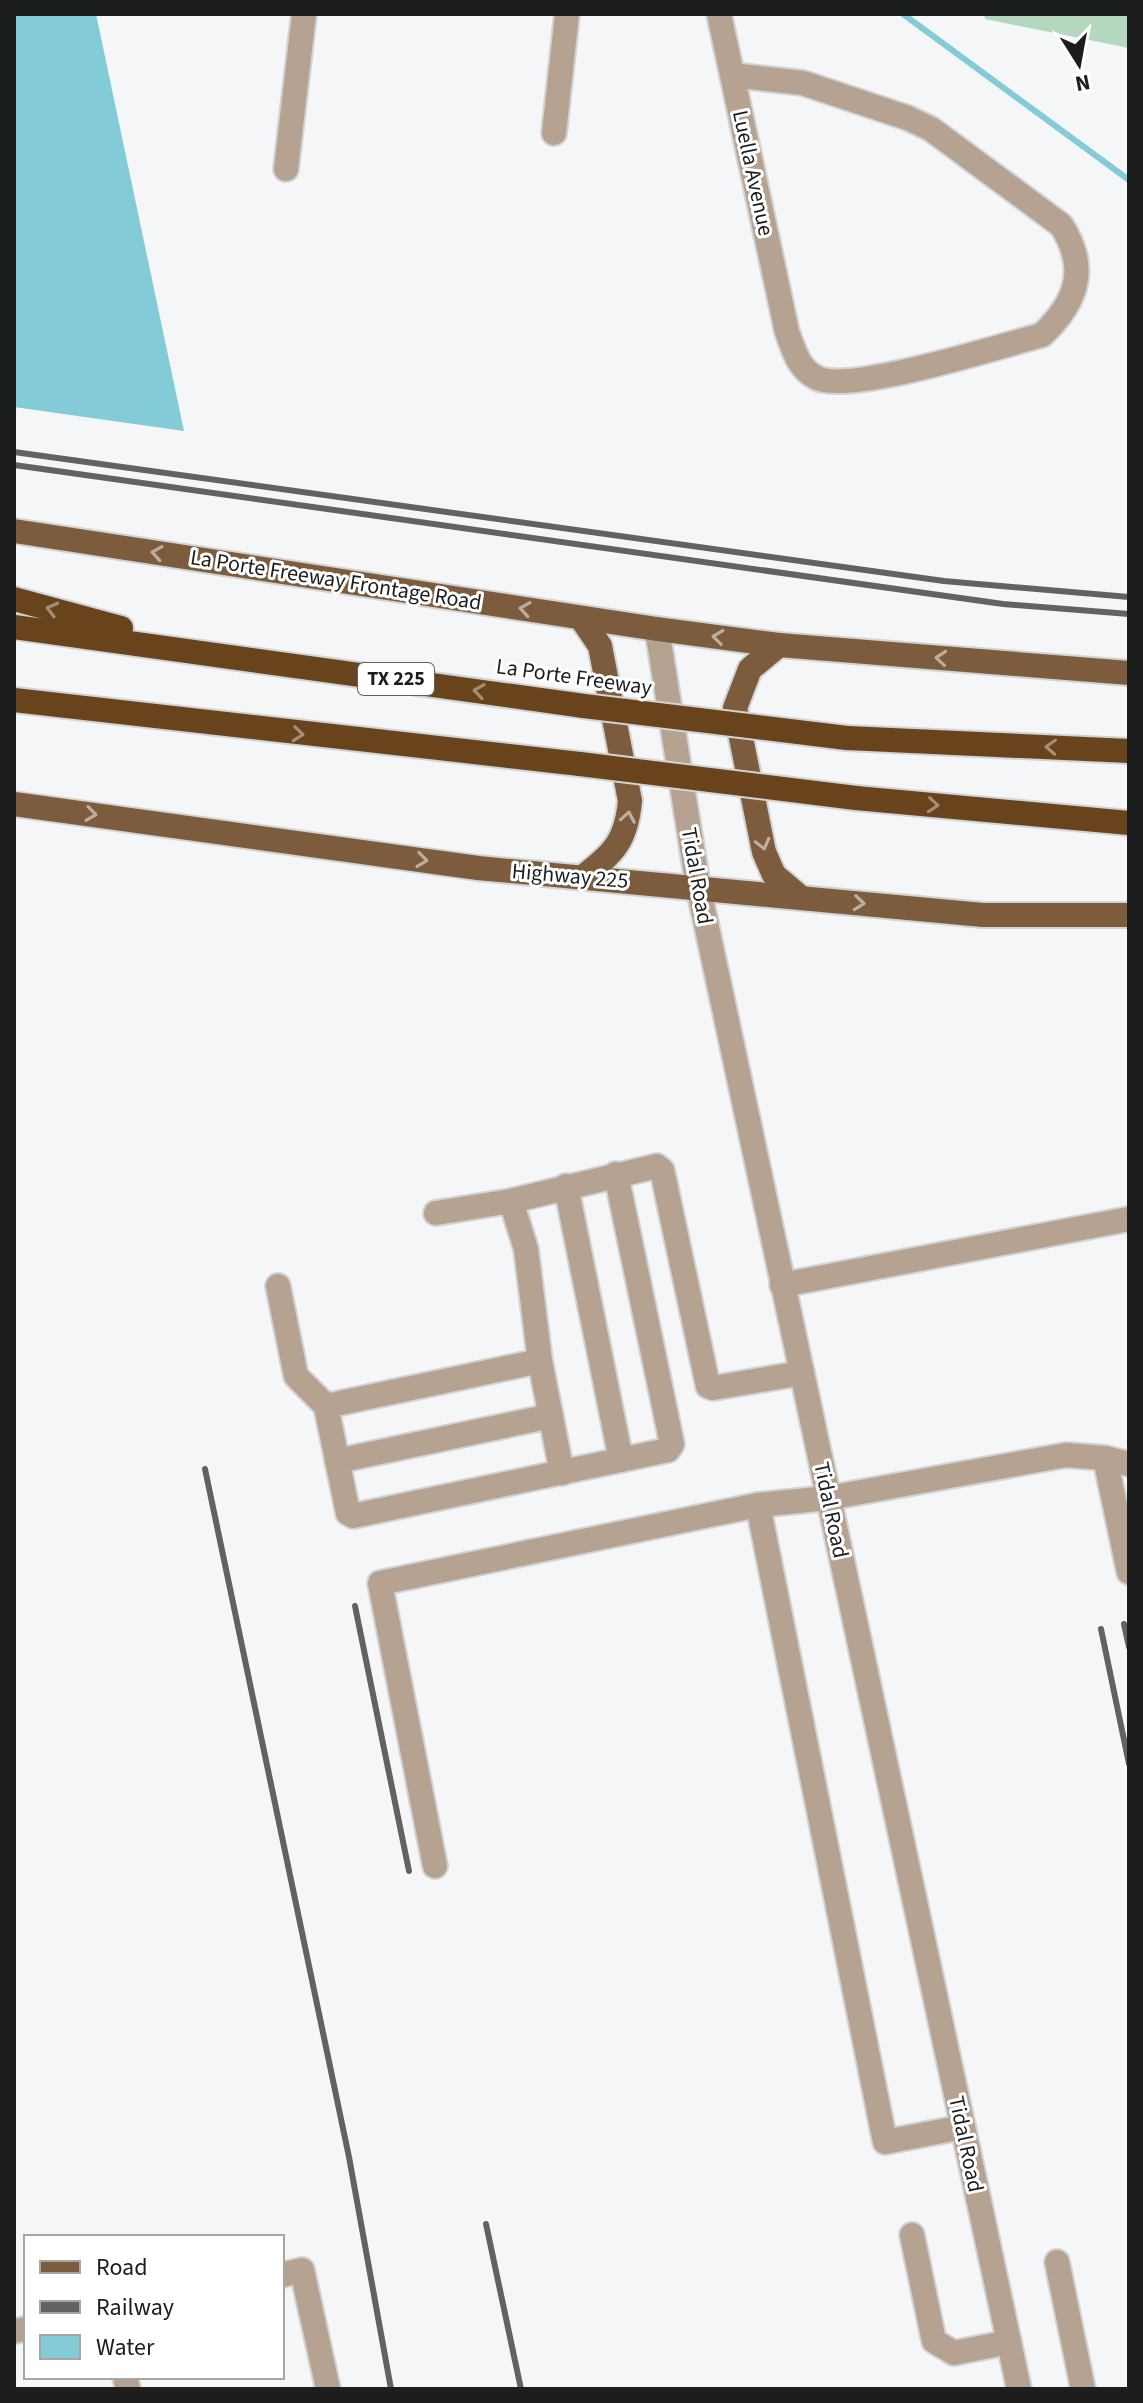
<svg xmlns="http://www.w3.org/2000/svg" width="1143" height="2403" viewBox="0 0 1143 2403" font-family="'Source Sans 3',sans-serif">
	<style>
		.green { fill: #b3d7bf }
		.water { fill: #83cbd6 }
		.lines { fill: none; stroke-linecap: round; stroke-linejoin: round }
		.stream { stroke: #83cbd6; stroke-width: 6 }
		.minor-casing { stroke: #d2d3d4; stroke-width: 28 }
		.major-casing { stroke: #d2d3d4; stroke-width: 28 }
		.highway-casing { stroke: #d2d3d4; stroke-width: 28 }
		.minor { stroke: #b5a290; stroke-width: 24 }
		.major { stroke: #7c5c3c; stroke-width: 24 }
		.highway { stroke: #68431c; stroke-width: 24 }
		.rail { stroke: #616263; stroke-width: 6 }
		.highway-bridge-casing { stroke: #d2d3d4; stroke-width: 28; stroke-linecap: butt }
		.highway-bridge { stroke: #68431c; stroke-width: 24 }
		.oneway { stroke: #beae9e }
		.oneway2 { stroke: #a48e77 }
		.labels { text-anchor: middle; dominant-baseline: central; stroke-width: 6; stroke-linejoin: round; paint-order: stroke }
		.shield { fill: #fff; stroke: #606161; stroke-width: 2 }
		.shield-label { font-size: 20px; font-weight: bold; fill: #1c1d1d }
		.street-label { font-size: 22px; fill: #1c1d1d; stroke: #fff }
	</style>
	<rect width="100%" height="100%" fill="#f5f6f7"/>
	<!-- green -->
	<path class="green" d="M 984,14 L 1129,14 L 1129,48 L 985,19 Z"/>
	<!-- water -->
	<path class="water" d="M 14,14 L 96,14 L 184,431 L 14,407 Z"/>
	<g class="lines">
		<!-- stream -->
		<path class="stream" d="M 903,14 L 1129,180"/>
		<defs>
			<g id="minor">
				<path d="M 719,14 L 787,332 C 794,350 798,369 817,378 C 850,394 1000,346 1042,335 C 1077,302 1089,268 1061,225 L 931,129 L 908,118 L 803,83 L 732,75"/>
				<path d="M 554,133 L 567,14"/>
				<path d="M 286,169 L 304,14"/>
				<path d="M 657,629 L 698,886 L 1019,2389"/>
				<path d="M 566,1186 L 621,1460"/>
				<path d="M 511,1201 L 526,1249 L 540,1361 L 562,1473"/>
				<path d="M 436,1213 L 511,1201 L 657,1166 L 662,1170 L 708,1386 L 713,1388 L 802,1373"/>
				<path d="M 782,1285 L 1129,1219"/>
				<path d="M 278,1286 L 296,1376 L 326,1406"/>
				<path d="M 540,1361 L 326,1406 L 348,1513 L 353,1516 L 668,1450 L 672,1444 L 616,1174"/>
				<path d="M 1105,1458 L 1129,1464"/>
				<path d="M 337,1461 L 551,1416"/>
				<path d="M 758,1505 L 885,2142 L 963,2127"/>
				<path d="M 435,1866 L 380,1583 L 758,1505 L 828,1498 L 1066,1455 L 1105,1458 L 1129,1572"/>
				<path d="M 912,2235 L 934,2341 L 954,2353 L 1009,2342"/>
				<path d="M 1057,2262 L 1083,2389"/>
				<path d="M 282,2275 L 302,2270 L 328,2389"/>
				<path d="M 14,2331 L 26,2329"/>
				<path d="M 125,2377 L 128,2389"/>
			</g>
			<g id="major">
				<path d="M 14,531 L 657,629 L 779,645 L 1129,673"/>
				<path d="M 581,618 L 600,646 L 630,801 C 626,842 614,852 583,877"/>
				<path d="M 779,645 L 750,669 L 735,708 L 764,852 L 774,875 L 800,897"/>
				<path d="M 14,804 L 478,868 L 983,915 L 1129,915"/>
			</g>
			<g id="highway">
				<path d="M 14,599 L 121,628"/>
				<path d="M 14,627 L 584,706"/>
				<path d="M 14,700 L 580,764"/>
				<path d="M 847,738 L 1129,751"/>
				<path d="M 856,798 L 1129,823"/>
			</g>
		</defs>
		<!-- minor casing -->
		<use href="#minor" class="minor-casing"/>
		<!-- major casing -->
		<use href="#major" class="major-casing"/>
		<!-- highway casing -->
		<use href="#highway" class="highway-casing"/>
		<!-- minor -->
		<use href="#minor" class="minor"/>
		<!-- major -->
		<use href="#major" class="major"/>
		<!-- highway -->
		<use href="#highway" class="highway"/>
		<!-- rail -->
		<g class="rail">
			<path d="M 14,452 L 944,581 L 1129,597"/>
			<path d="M 14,465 L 1003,604 L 1129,614"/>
			<path d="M 205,1469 L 349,2157 L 391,2389"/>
			<path d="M 355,1606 L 409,1871"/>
			<path d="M 1124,1624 L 1129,1647"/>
			<path d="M 1101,1629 L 1129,1764"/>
			<path d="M 486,2224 L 521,2389"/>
		</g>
		<defs>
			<g id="highway-bridge">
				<path d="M 584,706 L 847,738"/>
				<path d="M 580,764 L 856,798"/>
			</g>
		</defs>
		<!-- highway-bridge casing -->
		<use href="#highway-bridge" class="highway-bridge-casing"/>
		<!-- highway-bridge -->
		<use href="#highway-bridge" class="highway-bridge"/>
	</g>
	<!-- one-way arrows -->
	<defs><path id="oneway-chevron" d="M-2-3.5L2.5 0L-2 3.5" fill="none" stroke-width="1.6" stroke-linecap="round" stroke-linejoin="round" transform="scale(2)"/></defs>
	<g class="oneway">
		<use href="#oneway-chevron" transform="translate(157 553) rotate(-171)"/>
		<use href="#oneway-chevron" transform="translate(525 609) rotate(-171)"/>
		<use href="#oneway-chevron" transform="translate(718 637) rotate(-173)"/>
		<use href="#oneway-chevron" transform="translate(941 658) rotate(-175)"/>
		<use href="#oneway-chevron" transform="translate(91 814) rotate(8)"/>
		<use href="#oneway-chevron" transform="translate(628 817) rotate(-80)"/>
		<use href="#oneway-chevron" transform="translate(763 844) rotate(76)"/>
		<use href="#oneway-chevron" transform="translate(422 860) rotate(8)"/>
		<use href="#oneway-chevron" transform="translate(859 903) rotate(6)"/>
	</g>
	<g class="oneway2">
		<use href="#oneway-chevron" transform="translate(52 609) rotate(-165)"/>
		<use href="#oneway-chevron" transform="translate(479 691) rotate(-172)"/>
		<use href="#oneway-chevron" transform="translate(298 734) rotate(6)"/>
		<use href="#oneway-chevron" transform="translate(1051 747) rotate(-177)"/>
		<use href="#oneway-chevron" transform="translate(933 805) rotate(5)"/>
	</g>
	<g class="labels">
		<!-- shield labels -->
		<rect class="shield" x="358" y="663" width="76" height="32" rx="6"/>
		<g class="shield-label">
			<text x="396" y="679">TX 225</text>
		</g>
		<!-- street labels -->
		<g class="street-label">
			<text transform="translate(753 173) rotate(78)">Luella Avenue</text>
			<text transform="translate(336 580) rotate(9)">La Porte Freeway Frontage Road</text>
			<text transform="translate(574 677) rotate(8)">La Porte Freeway</text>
			<text transform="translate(570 876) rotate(5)">Highway 225</text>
			<text transform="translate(697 876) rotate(80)">Tidal Road</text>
			<text transform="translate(831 1510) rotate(78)">Tidal Road</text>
			<text transform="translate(966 2144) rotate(78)">Tidal Road</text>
		</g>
	</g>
	<!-- border -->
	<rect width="1143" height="2403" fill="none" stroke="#1c1d1d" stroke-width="32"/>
	<!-- legend -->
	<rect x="24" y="2235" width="260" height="144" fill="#ffffff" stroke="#a4a5a5" stroke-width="2"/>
	<rect x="40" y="2261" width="40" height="12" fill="#7c5c3c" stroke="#a4a5a5" stroke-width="2"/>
	<text x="96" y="2275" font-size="24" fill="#1c1d1d">Road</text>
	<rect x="40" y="2301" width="40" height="12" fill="#616263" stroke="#a4a5a5" stroke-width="2"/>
	<text x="96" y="2315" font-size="24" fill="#1c1d1d">Railway</text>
	<rect x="40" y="2335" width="40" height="24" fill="#83cbd6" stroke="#a4a5a5" stroke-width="2"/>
	<text x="96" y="2355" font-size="24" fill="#1c1d1d">Water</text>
	<!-- north arrow -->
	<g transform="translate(1079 64) rotate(169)" stroke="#ffffff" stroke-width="6" paint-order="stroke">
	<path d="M0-6L14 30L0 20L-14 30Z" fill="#1c1d1d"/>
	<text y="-12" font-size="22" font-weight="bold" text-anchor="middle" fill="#1c1d1d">N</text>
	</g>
</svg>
